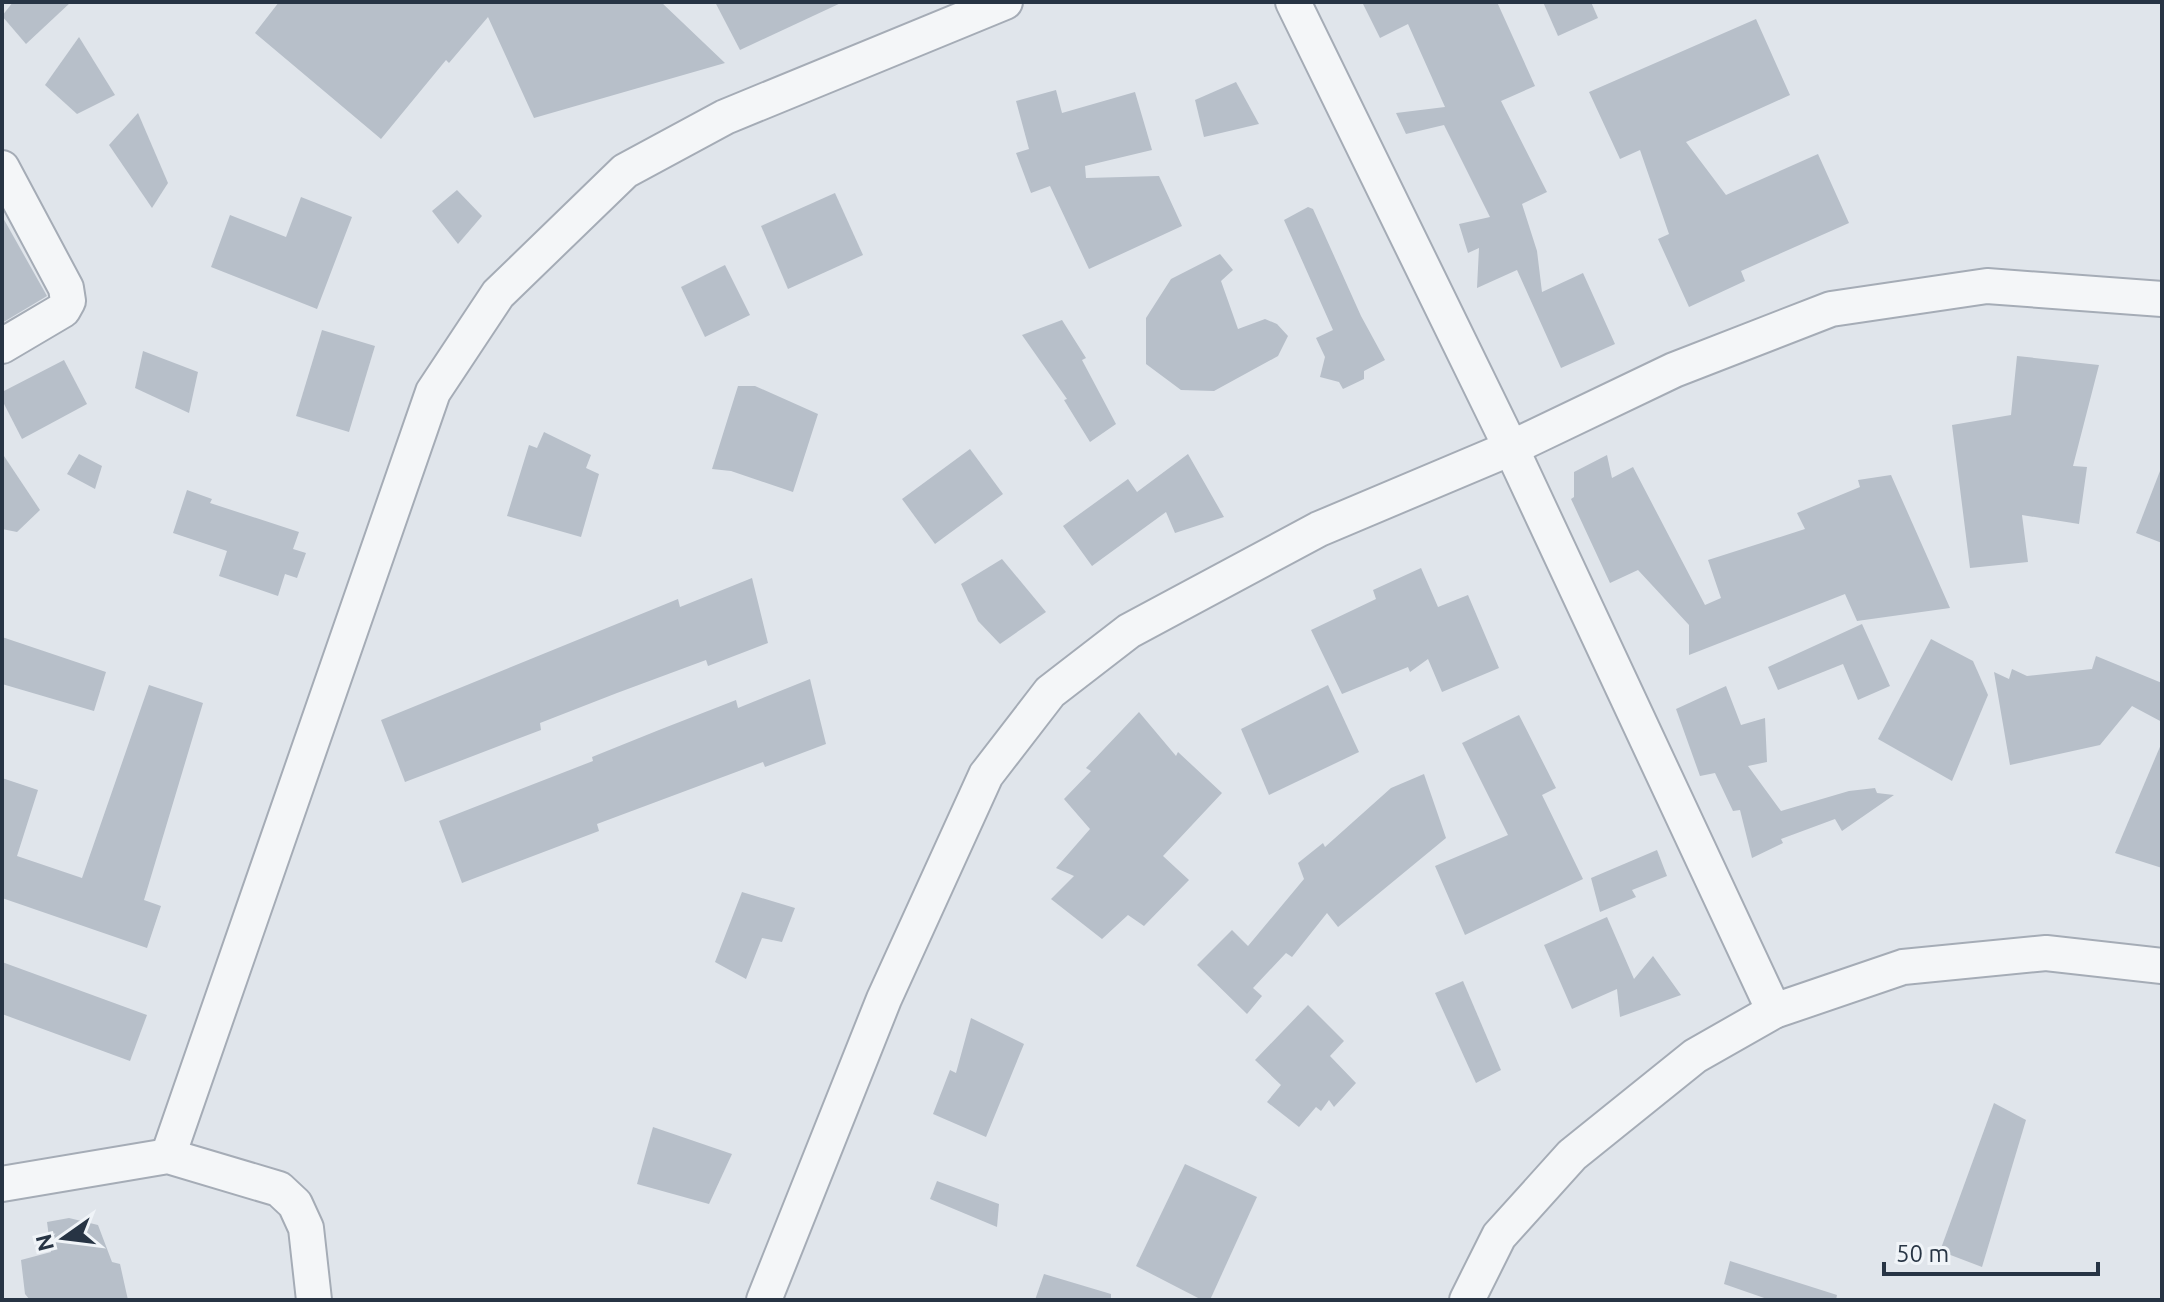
<svg xmlns="http://www.w3.org/2000/svg" width="2164" height="1302" viewBox="0 0 2164 1302" font-family="Ubuntu,sans-serif">
	<style>
		.building { fill: #b7bfc9 }
		.lines { fill: none; stroke-linecap: round; stroke-linejoin: round }
		.minor-casing { stroke: #a5acb6; stroke-width: 38 }
		.minor { stroke: #f4f6f8; stroke-width: 34 }
	</style>
	<rect width="100%" height="100%" fill="#e0e5eb"/>
	<!-- building -->
	<g class="building">
		<path d="M 13,2 L 71,2 L 26,44 L 2,16 Z"/>
		<path d="M 279,2 L 661,2 L 725,63 L 534,118 L 488,17 L 449,63 L 446,60 L 381,139 L 255,33 Z"/>
		<path d="M 715,2 L 843,2 L 740,50 Z"/>
		<path d="M 1362,2 L 1497,2 L 1535,86 L 1501,101 L 1547,192 L 1522,204 L 1537,251 L 1542,292 L 1583,273 L 1615,344 L 1561,368 L 1517,270 L 1477,288 L 1479,248 L 1468,253 L 1459,224 L 1490,217 L 1444,125 L 1406,134 L 1396,113 L 1445,107 L 1408,24 L 1380,38 Z"/>
		<path d="M 1543,2 L 1591,2 L 1598,18 L 1558,36 Z"/>
		<path d="M 1756,19 L 1790,95 L 1686,142 L 1726,195 L 1818,154 L 1849,223 L 1741,271 L 1745,281 L 1689,307 L 1658,239 L 1669,234 L 1640,150 L 1620,159 L 1589,92 Z"/>
		<path d="M 79,37 L 115,95 L 77,114 L 45,85 Z"/>
		<path d="M 1236,82 L 1259,124 L 1204,137 L 1195,100 Z"/>
		<path d="M 1056,90 L 1062,113 L 1135,92 L 1152,150 L 1085,166 L 1086,178 L 1159,176 L 1182,226 L 1089,269 L 1050,186 L 1031,193 L 1016,153 L 1029,149 L 1016,101 Z"/>
		<path d="M 138,113 L 168,183 L 152,208 L 109,145 Z"/>
		<path d="M 457,190 L 482,216 L 458,244 L 432,211 Z"/>
		<path d="M 835,193 L 863,255 L 788,289 L 761,226 Z"/>
		<path d="M 301,197 L 352,217 L 317,309 L 211,267 L 230,215 L 286,237 Z"/>
		<path d="M 1308,207 L 1313,209 L 1361,316 L 1385,360 L 1364,371 L 1364,379 L 1343,389 L 1339,382 L 1320,377 L 1325,357 L 1316,338 L 1333,330 L 1284,220 Z"/>
		<path d="M 2,216 L 47,296 L 2,323 Z"/>
		<path d="M 1220,254 L 1233,270 L 1221,281 L 1238,329 L 1265,319 L 1277,324 L 1288,336 L 1278,356 L 1214,391 L 1181,390 L 1146,364 L 1146,318 L 1171,279 Z"/>
		<path d="M 725,265 L 750,315 L 705,337 L 681,287 Z"/>
		<path d="M 1062,320 L 1086,358 L 1082,360 L 1116,424 L 1090,442 L 1064,400 L 1067,399 L 1022,335 Z"/>
		<path d="M 322,330 L 375,346 L 349,432 L 296,416 Z"/>
		<path d="M 143,351 L 198,372 L 189,413 L 135,388 Z"/>
		<path d="M 2017,356 L 2099,365 L 2073,466 L 2087,467 L 2079,524 L 2022,515 L 2028,562 L 1970,568 L 1952,425 L 2011,415 Z"/>
		<path d="M 64,360 L 87,404 L 22,439 L 2,400 L 2,392 Z"/>
		<path d="M 738,386 L 755,386 L 818,414 L 793,492 L 731,471 L 712,469 Z"/>
		<path d="M 544,432 L 591,455 L 586,468 L 599,474 L 581,537 L 507,516 L 529,445 L 537,448 Z"/>
		<path d="M 970,449 L 1003,494 L 935,544 L 902,499 Z"/>
		<path d="M 2,453 L 40,510 L 17,532 L 2,529 Z"/>
		<path d="M 79,454 L 102,466 L 95,489 L 67,474 Z"/>
		<path d="M 1188,454 L 1224,517 L 1175,533 L 1166,512 L 1092,566 L 1063,526 L 1128,479 L 1137,492 Z"/>
		<path d="M 1607,455 L 1612,478 L 1633,467 L 1705,605 L 1721,598 L 1708,560 L 1805,529 L 1797,513 L 1860,487 L 1858,480 L 1891,475 L 1950,608 L 1857,621 L 1845,594 L 1689,655 L 1689,625 L 1638,570 L 1610,583 L 1571,499 L 1574,497 L 1574,472 Z"/>
		<path d="M 2160,471 L 2162,472 L 2162,543 L 2136,533 Z"/>
		<path d="M 187,490 L 212,499 L 210,503 L 299,532 L 293,549 L 306,553 L 297,578 L 285,574 L 278,596 L 219,576 L 227,551 L 173,533 Z"/>
		<path d="M 1002,559 L 1046,612 L 1000,644 L 978,621 L 961,584 Z"/>
		<path d="M 1421,568 L 1438,607 L 1468,595 L 1499,668 L 1442,692 L 1428,659 L 1410,672 L 1408,667 L 1342,694 L 1311,630 L 1376,599 L 1373,590 Z"/>
		<path d="M 752,578 L 768,643 L 708,666 L 706,660 L 617,693 L 540,723 L 541,730 L 405,782 L 381,720 L 678,599 L 680,607 Z"/>
		<path d="M 1862,624 L 1890,686 L 1858,700 L 1843,664 L 1778,690 L 1768,667 Z"/>
		<path d="M 2,637 L 106,672 L 94,711 L 2,684 Z"/>
		<path d="M 1931,639 L 1973,661 L 1988,695 L 1952,781 L 1878,739 Z"/>
		<path d="M 2096,656 L 2162,683 L 2162,722 L 2132,706 L 2100,745 L 2010,765 L 1994,672 L 2009,679 L 2012,669 L 2027,676 L 2092,669 Z"/>
		<path d="M 810,679 L 826,744 L 765,767 L 763,762 L 597,824 L 599,831 L 462,883 L 439,821 L 593,761 L 592,757 L 659,730 L 736,700 L 738,708 Z"/>
		<path d="M 149,685 L 203,703 L 144,900 L 161,906 L 147,948 L 2,898 L 2,778 L 38,790 L 17,856 L 82,878 Z"/>
		<path d="M 1328,685 L 1359,752 L 1269,795 L 1241,729 Z"/>
		<path d="M 1726,686 L 1741,725 L 1765,718 L 1767,762 L 1748,766 L 1781,811 L 1849,791 L 1875,788 L 1877,793 L 1894,795 L 1842,831 L 1835,819 L 1781,839 L 1783,843 L 1752,858 L 1740,810 L 1733,811 L 1715,773 L 1700,776 L 1676,709 Z"/>
		<path d="M 1139,712 L 1176,756 L 1178,752 L 1222,793 L 1163,856 L 1189,880 L 1144,926 L 1128,915 L 1102,939 L 1051,899 L 1074,876 L 1056,868 L 1090,829 L 1064,799 L 1091,771 L 1086,768 Z"/>
		<path d="M 1519,715 L 1556,788 L 1542,795 L 1583,879 L 1465,935 L 1435,866 L 1508,835 L 1462,743 Z"/>
		<path d="M 2162,742 L 2162,868 L 2115,853 Z"/>
		<path d="M 1424,774 L 1446,838 L 1338,927 L 1327,913 L 1292,957 L 1286,953 L 1253,988 L 1262,996 L 1247,1014 L 1197,965 L 1232,930 L 1248,946 L 1304,879 L 1298,863 L 1323,843 L 1325,847 L 1391,788 Z"/>
		<path d="M 1657,850 L 1667,876 L 1632,890 L 1636,897 L 1600,912 L 1591,878 Z"/>
		<path d="M 742,892 L 795,908 L 782,942 L 762,938 L 746,979 L 715,962 Z"/>
		<path d="M 1607,917 L 1634,979 L 1653,956 L 1681,995 L 1620,1017 L 1617,989 L 1572,1009 L 1544,945 Z"/>
		<path d="M 2,962 L 147,1015 L 130,1061 L 2,1014 Z"/>
		<path d="M 1463,981 L 1501,1070 L 1476,1083 L 1435,993 Z"/>
		<path d="M 1308,1005 L 1344,1041 L 1330,1056 L 1356,1083 L 1334,1107 L 1329,1100 L 1321,1111 L 1316,1107 L 1299,1127 L 1267,1102 L 1281,1085 L 1255,1060 Z"/>
		<path d="M 971,1018 L 1024,1044 L 986,1137 L 933,1114 L 950,1070 L 956,1073 Z"/>
		<path d="M 1994,1103 L 2026,1120 L 1982,1267 L 1940,1251 Z"/>
		<path d="M 653,1127 L 732,1154 L 709,1204 L 637,1184 Z"/>
		<path d="M 1185,1164 L 1257,1197 L 1210,1300 L 1202,1300 L 1136,1266 Z"/>
		<path d="M 937,1181 L 999,1204 L 997,1227 L 930,1199 Z"/>
		<path d="M 69,1218 L 98,1225 L 112,1262 L 120,1264 L 128,1300 L 30,1300 L 25,1294 L 21,1260 L 51,1252 L 47,1222 Z"/>
		<path d="M 1730,1261 L 1837,1295 L 1836,1300 L 1770,1300 L 1724,1284 Z"/>
		<path d="M 1044,1274 L 1111,1294 L 1111,1300 L 1035,1300 Z"/>
	</g>
	<g class="lines">
		<defs>
			<g id="minor">
				<path d="M 1293,2 L 1511,448 L 1774,1011"/>
				<path d="M 2,168 L 66,288 L 68,301 L 63,310 L 2,346"/>
				<path d="M 168,1156 L 433,392 L 498,294 L 625,171 L 725,117 L 1005,2"/>
				<path d="M 2,1184 L 168,1156 L 279,1189 L 295,1204 L 306,1228 L 314,1300"/>
				<path d="M 764,1300 L 884,999 L 986,775 L 1050,692 L 1129,631 L 1319,529 L 1511,448 L 1674,370 L 1831,309 L 1987,286 L 2162,299"/>
				<path d="M 1467,1300 L 1499,1236 L 1572,1155 L 1695,1056 L 1774,1011 L 1903,967 L 2046,953 L 2162,966"/>
			</g>
		</defs>
		<!-- minor casing -->
		<use href="#minor" class="minor-casing"/>
		<!-- minor -->
		<use href="#minor" class="minor"/>
	</g>
	<!-- border -->
	<rect width="2164" height="1302" fill="none" stroke="#273444" stroke-width="8"/>
	<!-- north arrow -->
	<g transform="translate(64 1238) rotate(256)" stroke="#f0f4f8" stroke-width="6" paint-order="stroke">
	<path d="M0-6L14 30L0 20L-14 30Z" fill="#273444"/>
	<text y="-12" font-size="22" font-weight="bold" text-anchor="middle" fill="#273444">N</text>
	</g>
	<!-- scale -->
	<path d="M1884 1262v12h214v-12" fill="none" stroke="#273444" stroke-width="4"/>
	<text x="1896" y="1262" font-size="24" fill="#273444" stroke="#f0f4f8" stroke-width="6" paint-order="stroke">50 m</text>
</svg>
